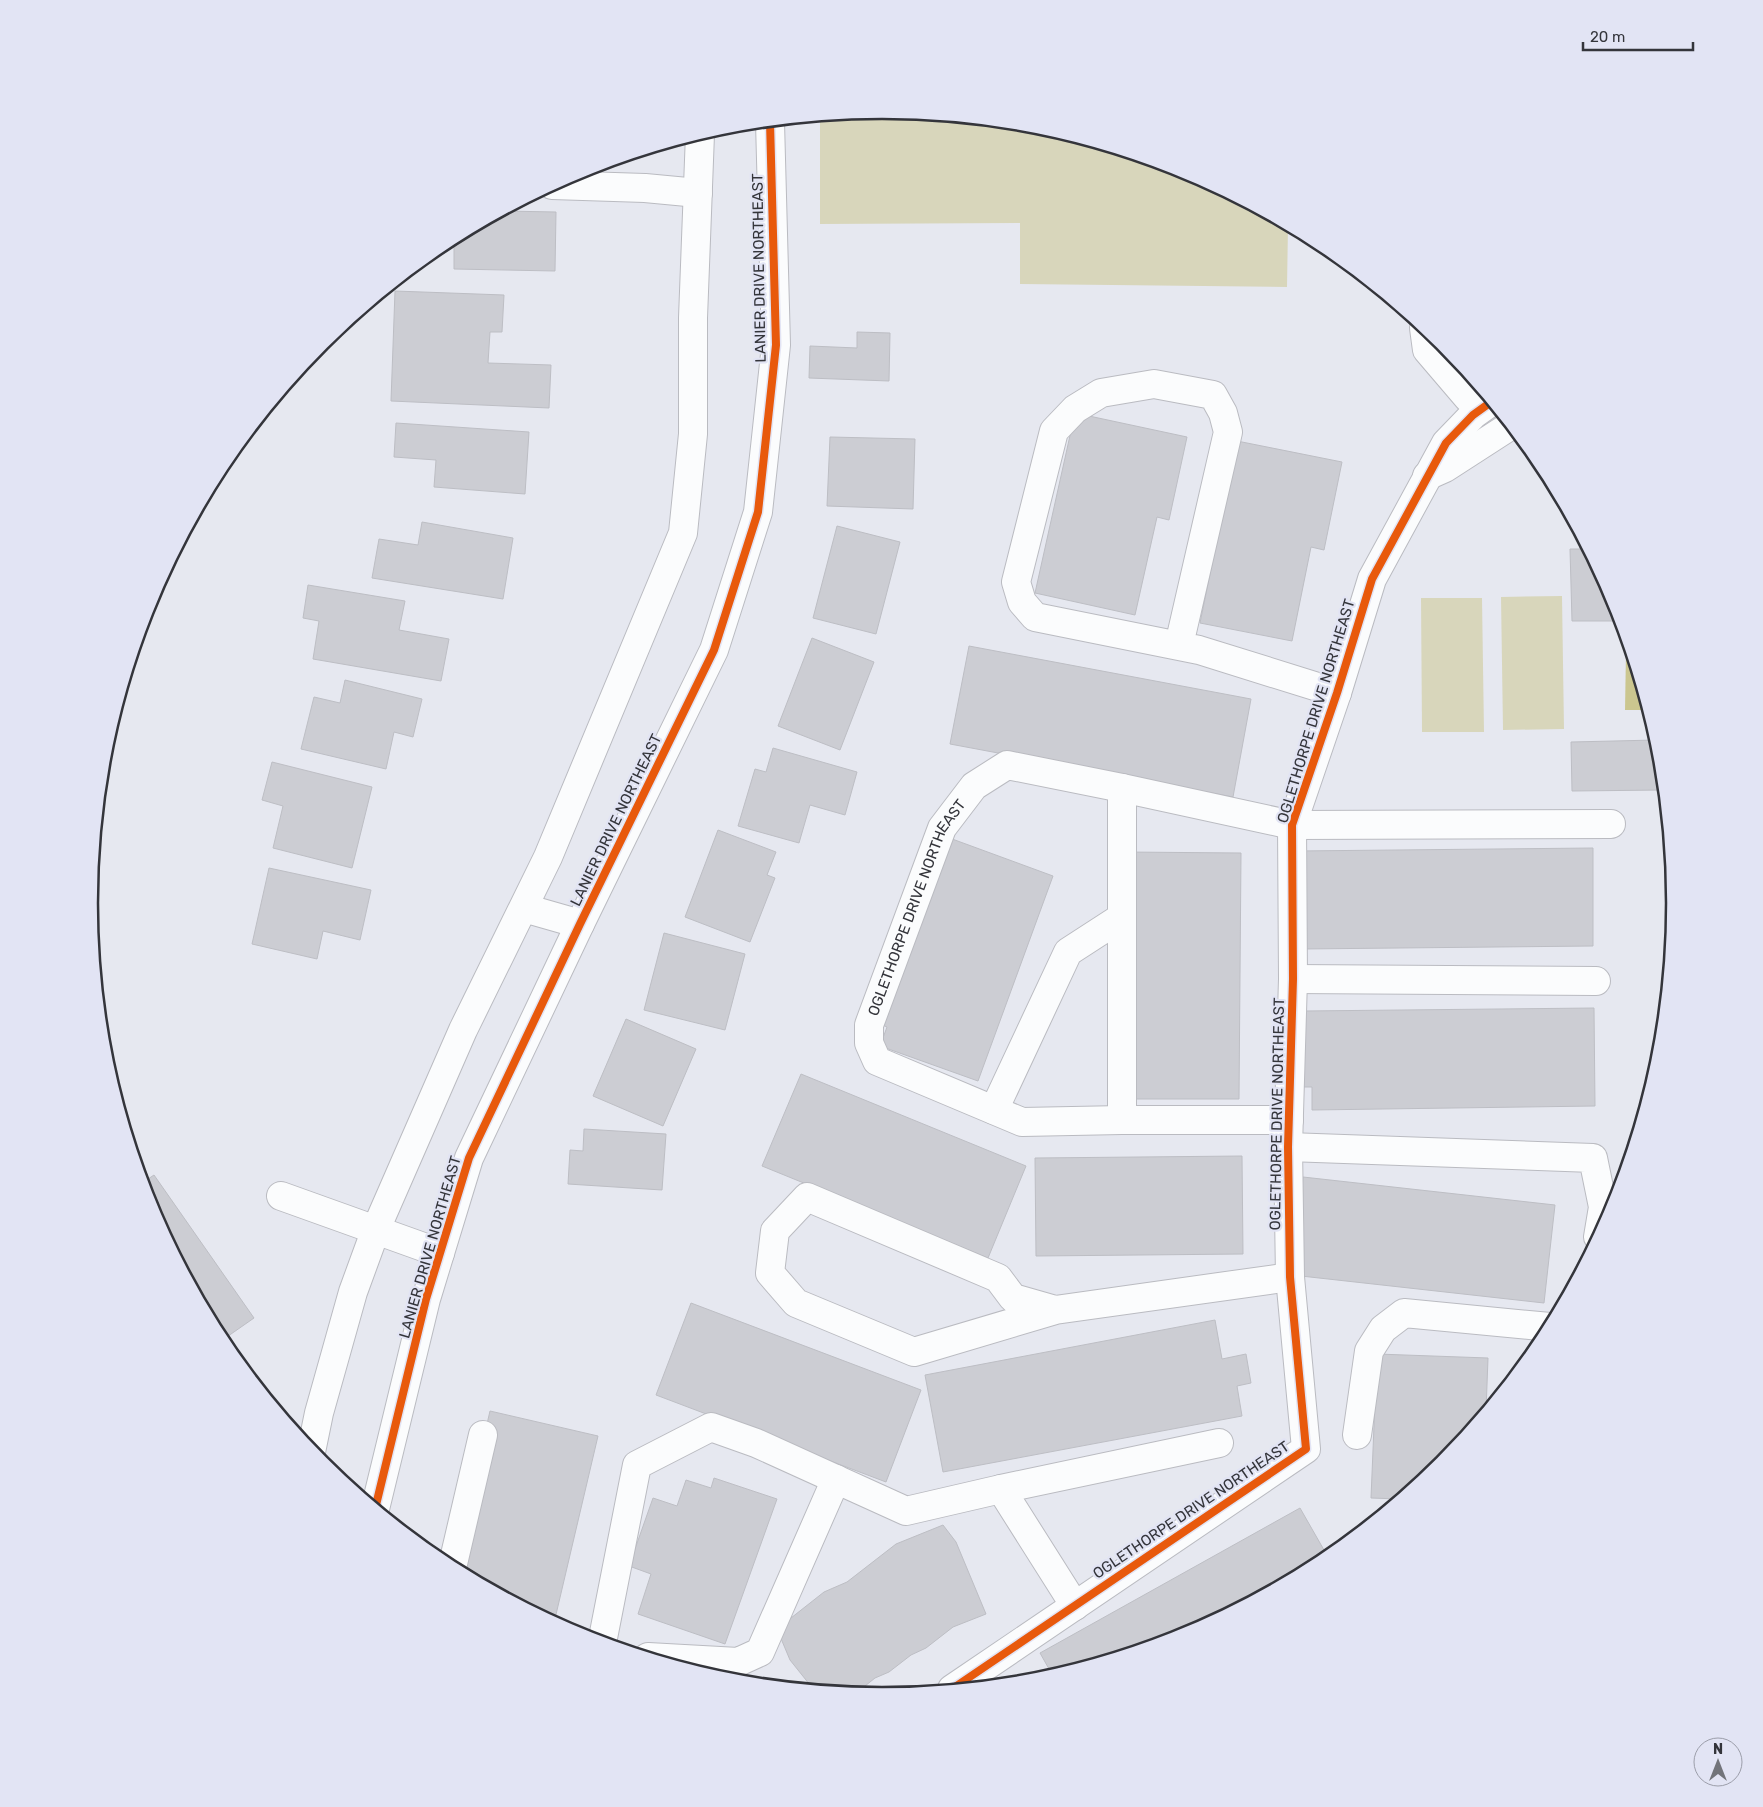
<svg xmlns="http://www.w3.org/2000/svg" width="1763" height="1807" viewBox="0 0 1763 1807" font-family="Rubik,sans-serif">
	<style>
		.green { fill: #d8d6bb }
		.water { fill: #cbc68f }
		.building { fill: #cccdd3; stroke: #bdbec4 }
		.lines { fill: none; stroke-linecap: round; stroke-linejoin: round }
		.minor-casing { stroke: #babbc1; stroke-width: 30 }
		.minor { stroke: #fbfcfd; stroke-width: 28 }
		.cycleway-casing { stroke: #e2e4f4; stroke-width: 11 }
		.cycleway { stroke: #e8590c; stroke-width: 8 }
		.labels { text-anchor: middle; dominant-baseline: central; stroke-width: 4.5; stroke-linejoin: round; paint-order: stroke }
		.street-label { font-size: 15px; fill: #34353b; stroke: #e2e4f4 }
		.rim { fill: none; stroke: #34353b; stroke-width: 2.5 }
	</style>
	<rect width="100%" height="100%" fill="#e6e8f0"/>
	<!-- green -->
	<g class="green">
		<path d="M 882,111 L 1036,126 L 1185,171 L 1288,226 L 1287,287 L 1020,284 L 1020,223 L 820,224 L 820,117 Z"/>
		<path d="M 1562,596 L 1564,729 L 1503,730 L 1501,597 Z"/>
		<path d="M 1421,598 L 1482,598 L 1484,732 L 1422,732 Z"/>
	</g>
	<!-- water -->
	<path class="water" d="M 1626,652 L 1630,652 L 1647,710 L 1625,710 Z"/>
	<!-- building -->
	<g class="building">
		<path d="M 503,211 L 556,212 L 555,271 L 454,269 L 454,237 Z"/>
		<path d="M 395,291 L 504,295 L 502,332 L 490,332 L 488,363 L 551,365 L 549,408 L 391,401 Z"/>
		<path d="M 857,332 L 890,333 L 889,381 L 809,378 L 810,346 L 857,348 Z"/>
		<path d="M 1075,413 L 1187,437 L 1169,520 L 1157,517 L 1135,615 L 1035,593 Z"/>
		<path d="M 396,423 L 529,432 L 525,494 L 434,487 L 436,460 L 394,457 Z"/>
		<path d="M 830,437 L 915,439 L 913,509 L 827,506 Z"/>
		<path d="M 1237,441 L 1342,462 L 1324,550 L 1311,547 L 1292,641 L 1200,623 Z"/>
		<path d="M 422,522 L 513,538 L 503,599 L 372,578 L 379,539 L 418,545 Z"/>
		<path d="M 837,526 L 900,542 L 876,634 L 813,618 Z"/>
		<path d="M 1579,536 L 1614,600 L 1620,621 L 1572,621 L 1570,549 L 1580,549 Z"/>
		<path d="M 308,585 L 405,601 L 399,630 L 449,639 L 441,681 L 313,659 L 319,621 L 303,618 Z"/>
		<path d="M 812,638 L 874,662 L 840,750 L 778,726 Z"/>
		<path d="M 969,646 L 1251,699 L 1233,797 L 950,744 Z"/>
		<path d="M 345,680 L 422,699 L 413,737 L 394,732 L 386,769 L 301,749 L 314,697 L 340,703 Z"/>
		<path d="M 1656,740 L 1659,749 L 1663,790 L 1572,791 L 1571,742 Z"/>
		<path d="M 773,748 L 857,772 L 845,815 L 810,805 L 799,843 L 738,826 L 755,769 L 766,772 Z"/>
		<path d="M 272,762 L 372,787 L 352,868 L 273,848 L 283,806 L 262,800 Z"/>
		<path d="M 718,830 L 776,852 L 767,875 L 775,878 L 750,942 L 685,917 Z"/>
		<path d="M 944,836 L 1053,876 L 978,1081 L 880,1046 L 887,1027 L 876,1022 Z"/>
		<path d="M 1593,848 L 1593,946 L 1302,949 L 1296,851 Z"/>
		<path d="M 1125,852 L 1241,853 L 1239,1099 L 1123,1099 Z"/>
		<path d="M 269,868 L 371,890 L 360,940 L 323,931 L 317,959 L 252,944 Z"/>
		<path d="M 664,933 L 745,954 L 725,1030 L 644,1010 Z"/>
		<path d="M 1594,1008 L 1595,1106 L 1312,1110 L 1312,1087 L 1294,1087 L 1304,1011 Z"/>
		<path d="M 626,1019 L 696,1049 L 663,1126 L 593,1096 Z"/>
		<path d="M 801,1074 L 1026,1166 L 988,1258 L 762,1166 Z"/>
		<path d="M 584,1129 L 666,1134 L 662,1190 L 568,1184 L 570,1150 L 583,1151 Z"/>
		<path d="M 1242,1156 L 1243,1254 L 1036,1256 L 1035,1158 Z"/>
		<path d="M 154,1175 L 254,1318 L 221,1341 L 149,1207 L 142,1183 Z"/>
		<path d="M 1303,1177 L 1555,1205 L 1544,1303 L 1292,1275 Z"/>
		<path d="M 691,1303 L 921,1390 L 886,1482 L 656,1395 Z"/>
		<path d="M 1215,1320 L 1222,1359 L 1246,1354 L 1251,1383 L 1237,1386 L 1242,1416 L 943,1472 L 925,1375 Z"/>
		<path d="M 1377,1354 L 1488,1358 L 1486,1411 L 1442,1464 L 1399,1499 L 1371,1498 Z"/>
		<path d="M 490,1411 L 598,1436 L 554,1623 L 462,1574 L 454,1566 Z"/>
		<path d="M 714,1478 L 777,1499 L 725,1644 L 638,1614 L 651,1574 L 629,1566 L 653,1498 L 677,1506 L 686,1480 L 711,1488 Z"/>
		<path d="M 1300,1508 L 1328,1557 L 1322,1563 L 1185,1636 L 1053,1676 L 1040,1653 Z"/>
		<path d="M 943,1525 L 956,1542 L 986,1614 L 953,1627 L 926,1648 L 911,1655 L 889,1672 L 875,1678 L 855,1694 L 814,1690 L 790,1660 L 777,1629 L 824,1592 L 847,1582 L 896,1544 Z"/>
	</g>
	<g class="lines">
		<defs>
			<g id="minor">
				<path d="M 552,185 L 645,188 L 698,193"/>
				<path d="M 1424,328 L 1427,350 L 1468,398"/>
				<path d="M 1427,476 L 1445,468 L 1510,426"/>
				<path d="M 1179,645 L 1228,432 L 1223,413 L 1213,395 L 1154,384 L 1101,393 L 1075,409 L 1054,431 L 1016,582 L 1022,602 L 1035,617 L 1199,650 L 1337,693"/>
				<path d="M 524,908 L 580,924"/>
				<path d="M 1293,979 L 1596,981"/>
				<path d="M 994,1110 L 1068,952 L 1122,917"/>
				<path d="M 1122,1120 L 1122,788"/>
				<path id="s1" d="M 1289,1120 L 1122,1120 L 1022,1122 L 877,1061 L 869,1043 L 869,1025 L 942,828 L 974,786 L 1007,765 L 1122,788 L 1292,825 L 1611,824"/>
				<path d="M 1288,1147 L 1593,1158 L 1603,1207 L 1598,1237"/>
				<path d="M 281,1196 L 440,1253"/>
				<path d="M 1055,1310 L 914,1352 L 796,1303 L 770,1273 L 775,1231 L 807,1197 L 998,1278 L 1013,1298 L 1055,1310 L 1290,1277"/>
				<path d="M 1357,1435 L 1369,1351 L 1383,1329 L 1404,1313 L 1550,1327"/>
				<path d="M 311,1452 L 319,1413 L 353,1292 L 376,1229 L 463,1030 L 548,857 L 683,533 L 693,434 L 693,318 L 700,134"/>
				<path d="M 375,1509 L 426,1299 L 469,1158 L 580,924 L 714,650 L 758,512 L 776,345 L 770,122"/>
				<path d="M 452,1568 L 483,1435"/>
				<path d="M 1075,1606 L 1001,1489 L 1219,1443"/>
				<path d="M 602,1643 L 637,1465 L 711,1427 L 756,1443 L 906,1511 L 1001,1489"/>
				<path d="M 648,1657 L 738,1662 L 760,1652 L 836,1479"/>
				<path d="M 952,1689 L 1306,1449 L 1290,1277 L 1288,1147 L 1293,979 L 1292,825 L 1337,693 L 1372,579 L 1446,443 L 1473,415 L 1491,402"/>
			</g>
		</defs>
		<!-- minor casing -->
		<use href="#minor" class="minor-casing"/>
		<!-- minor -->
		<use href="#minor" class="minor"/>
		<defs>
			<g id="cycleway">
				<path d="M 375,1509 L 426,1299 L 469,1158 L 580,924 L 714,650 L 758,512 L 776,345 L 770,122"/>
				<path d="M 952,1689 L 1306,1449 L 1290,1277 L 1288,1147 L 1293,979 L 1292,825 L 1337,693 L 1372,579 L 1446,443 L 1473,415 L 1491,402"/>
			</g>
		</defs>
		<!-- cycleway casing -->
		<use href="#cycleway" class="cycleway-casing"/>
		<!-- cycleway -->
		<use href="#cycleway" class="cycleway"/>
	</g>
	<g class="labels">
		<!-- street labels -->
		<g class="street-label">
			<text transform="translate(759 268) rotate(-91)">LANIER DRIVE NORTHEAST</text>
			<text transform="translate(1316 711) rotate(-73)">OGLETHORPE DRIVE NORTHEAST</text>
			<text transform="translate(616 820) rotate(-64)">LANIER DRIVE NORTHEAST</text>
			<text stroke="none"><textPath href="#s1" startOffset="589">OGLETHORPE DRIVE NORTHEAST</textPath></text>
			<text transform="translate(1277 1114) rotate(-89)">OGLETHORPE DRIVE NORTHEAST</text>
			<text transform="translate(430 1247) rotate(-74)">LANIER DRIVE NORTHEAST</text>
			<text transform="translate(1191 1510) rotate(-34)">OGLETHORPE DRIVE NORTHEAST</text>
		</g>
	</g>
	<!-- crop -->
	<path d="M0 0H1763V1807H0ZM98 903a784 784 0 1 1 1568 0a784 784 0 1 1-1568 0Z" fill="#e2e4f4" fill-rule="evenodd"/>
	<path class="rim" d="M98 903a784 784 0 1 1 1568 0a784 784 0 1 1-1568 0Z"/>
	<!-- north arrow -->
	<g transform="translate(1718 1762)"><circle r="24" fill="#e2e4f4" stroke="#9c9eaa"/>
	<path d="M0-4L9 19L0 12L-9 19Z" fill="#72747a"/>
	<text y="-8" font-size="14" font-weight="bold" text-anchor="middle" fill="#34353b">N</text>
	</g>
	<!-- scale -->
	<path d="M1583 42v8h110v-8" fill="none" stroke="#34353b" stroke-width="2.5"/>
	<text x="1590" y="42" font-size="15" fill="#34353b" stroke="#e2e4f4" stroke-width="4" paint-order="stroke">20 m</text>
</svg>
